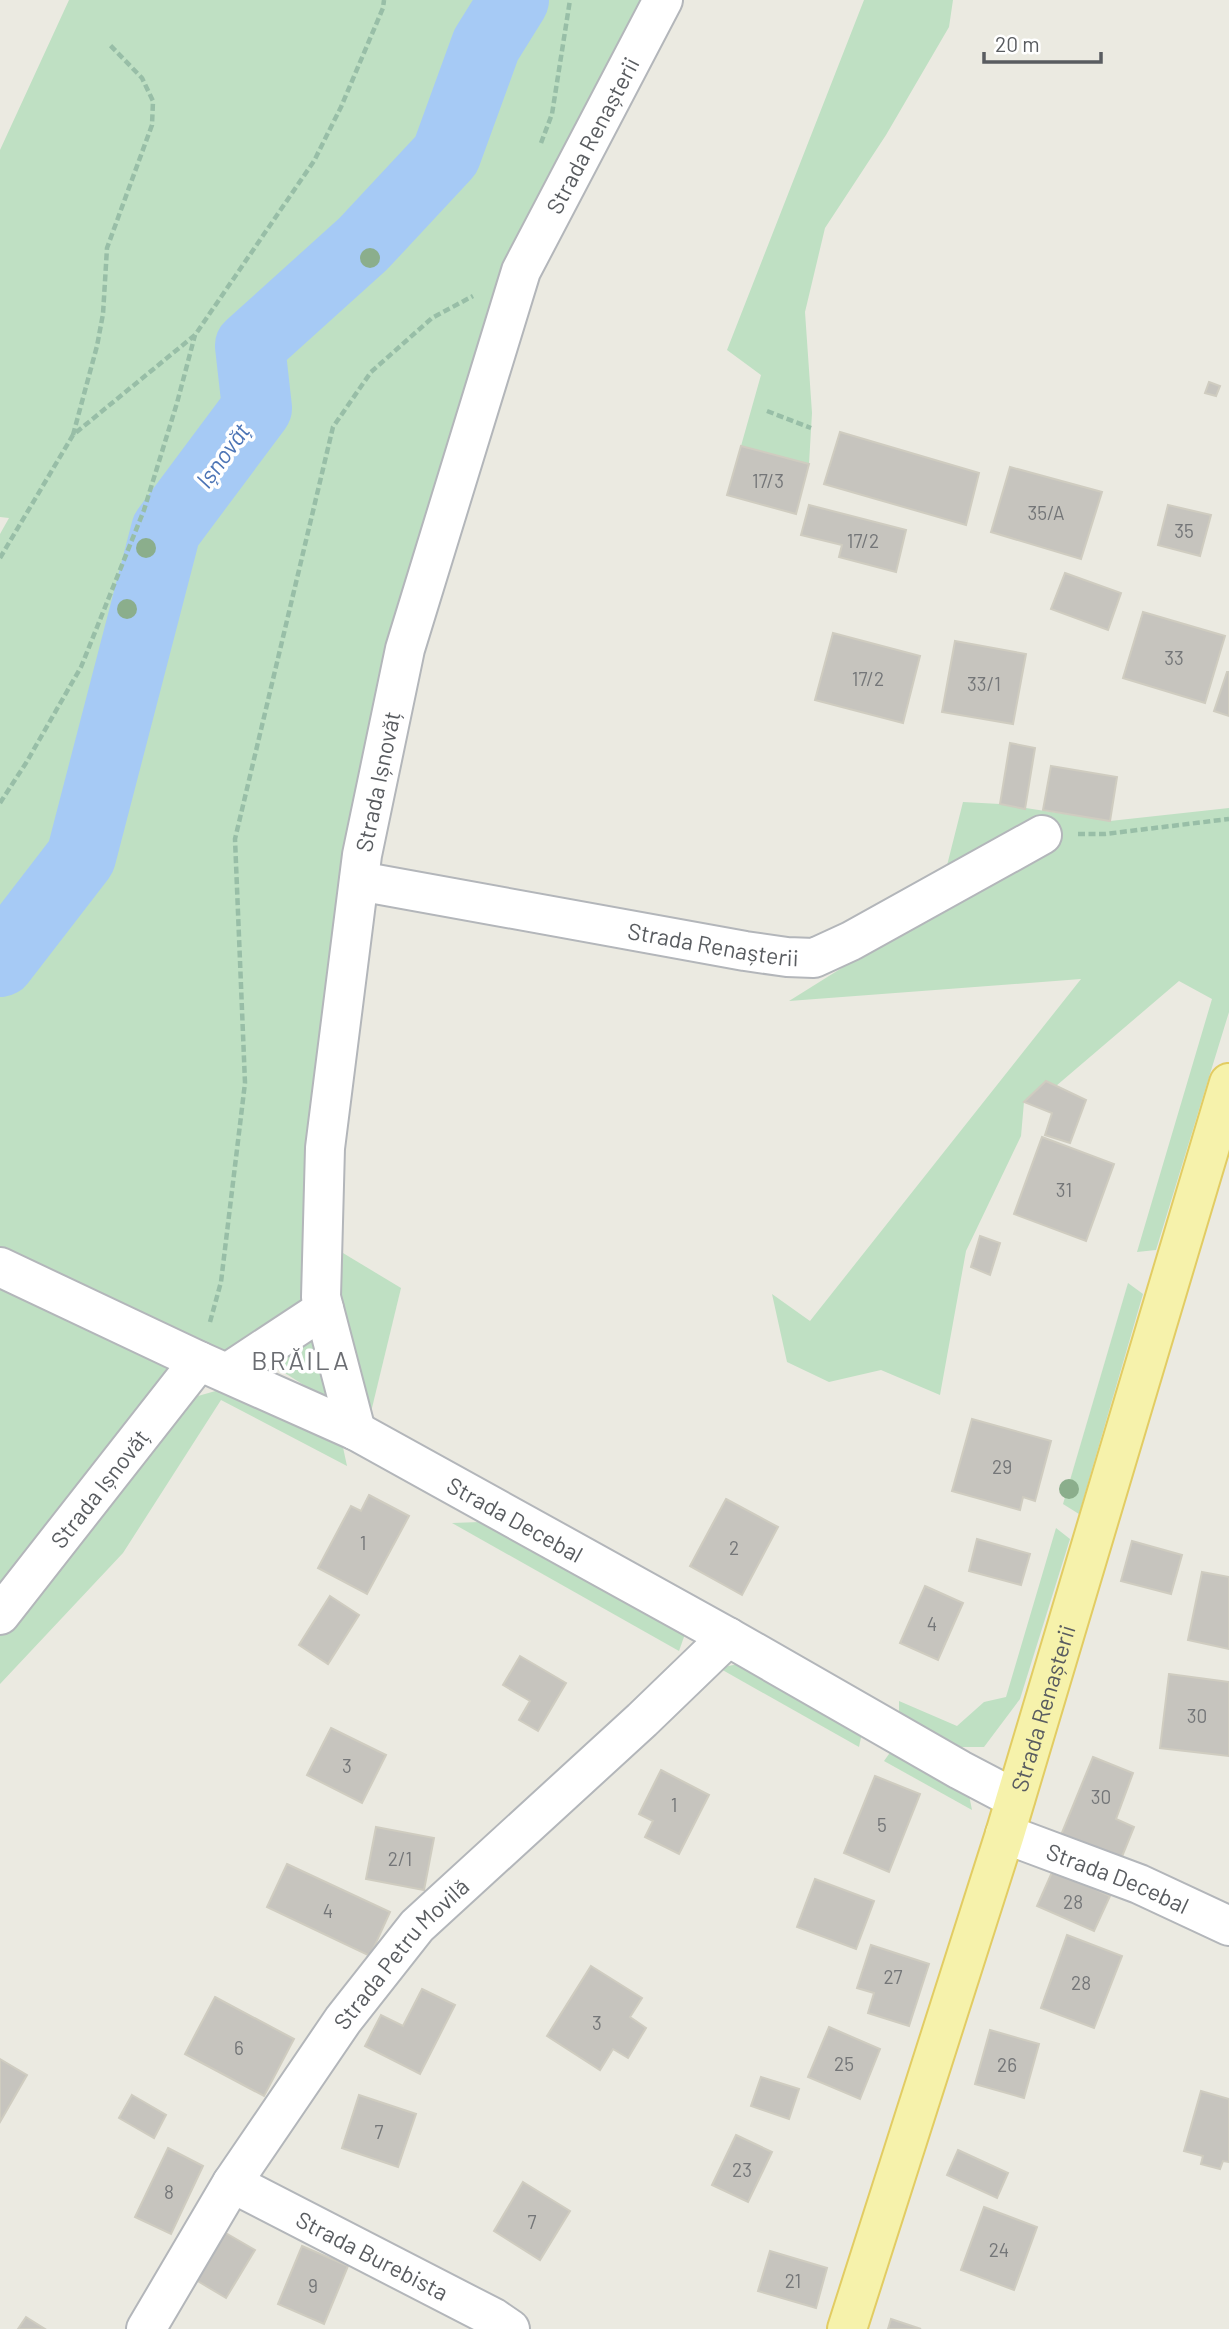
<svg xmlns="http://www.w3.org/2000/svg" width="1229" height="2329" viewBox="0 0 1229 2329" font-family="Barlow,sans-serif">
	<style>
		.green { fill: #bfe0c3 }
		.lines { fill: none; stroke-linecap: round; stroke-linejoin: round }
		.river { stroke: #a6caf5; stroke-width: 70 }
		.building { fill: #c6c4be; stroke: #cfccc0; stroke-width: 2 }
		.minor-casing { stroke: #b3b6ba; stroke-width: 42 }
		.major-casing { stroke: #e2cc63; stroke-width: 42 }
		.path { stroke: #98bea7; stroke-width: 4.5; stroke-dasharray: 7 3.5; stroke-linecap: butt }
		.minor { stroke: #fff; stroke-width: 38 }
		.major { stroke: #f6f2ab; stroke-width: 38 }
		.tree { fill: #8bae8c }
		.labels { text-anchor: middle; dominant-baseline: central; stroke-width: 7; stroke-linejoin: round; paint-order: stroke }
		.number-label { font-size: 19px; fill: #747678 }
		.street-label { font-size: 23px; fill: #595c60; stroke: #fff }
		.water-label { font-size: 24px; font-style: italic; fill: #4c74b5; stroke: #fff }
		.quarter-label { font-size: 26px; letter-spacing: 2px; fill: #6b6d72; stroke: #fff }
	</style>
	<rect width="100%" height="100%" fill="#ebeae1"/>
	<!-- green -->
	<g class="green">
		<path d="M 69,0 L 644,0 L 508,252 L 416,559 L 306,1301 L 232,1354 L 0,1250 L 0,534 L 9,518 L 0,517 L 0,150 Z"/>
		<path d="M 864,0 L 953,0 L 949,27 L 886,135 L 825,228 L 805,312 L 812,413 L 809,464 L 741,446 L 761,375 L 727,350 Z"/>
		<path d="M 963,802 L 1000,804 L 1110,821 L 1229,808 L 1229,1012 L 1156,1250 L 1137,1252 L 1212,999 L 1179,981 L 1056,1086 L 1046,1081 L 1024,1102 L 1021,1136 L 966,1251 L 940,1395 L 881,1370 L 829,1382 L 787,1362 L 772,1294 L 810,1321 L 1081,979 L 789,1001 L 936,909 Z"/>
		<path d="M 333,1247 L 401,1288 L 371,1412 L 334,1299 Z"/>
		<path d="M 1128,1283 L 1143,1294 L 1079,1514 L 1063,1504 Z"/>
		<path d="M 0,1289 L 174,1369 L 0,1587 Z"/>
		<path d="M 315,1333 L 337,1406 L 269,1363 Z"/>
		<path d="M 219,1390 L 341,1438 L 347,1466 L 221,1400 L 123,1553 L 0,1684 L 0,1630 L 145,1444 L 198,1396 Z"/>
		<path d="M 480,1522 L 685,1634 L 679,1651 L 452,1523 Z"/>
		<path d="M 1056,1528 L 1070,1539 L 1020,1699 L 984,1747 L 961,1747 L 899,1713 L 899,1701 L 957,1726 L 984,1702 L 1006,1697 Z"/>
		<path d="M 738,1664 L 863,1728 L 859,1747 L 719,1668 Z"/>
		<path d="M 894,1747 L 969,1795 L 972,1810 L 884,1761 Z"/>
	</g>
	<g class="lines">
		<!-- river -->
		<path class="river" d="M 0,962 L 81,857 L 166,530 L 257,408 L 250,346 L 363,244 L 446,155 L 486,45 L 514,0"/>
	</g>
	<!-- building -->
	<g class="building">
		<path d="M 1209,382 L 1220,386 L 1216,396 L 1205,393 Z"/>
		<path d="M 840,432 L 979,473 L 966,525 L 824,484 Z"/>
		<path d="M 741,446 L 809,464 L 796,514 L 727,495 Z"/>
		<path d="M 1010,467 L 1102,492 L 1081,559 L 991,532 Z"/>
		<path d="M 809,505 L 906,530 L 896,572 L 839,557 L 842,545 L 801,535 Z"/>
		<path d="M 1168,505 L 1211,515 L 1200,556 L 1158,545 Z"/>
		<path d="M 1065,573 L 1121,593 L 1108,630 L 1051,609 Z"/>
		<path d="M 1143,612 L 1225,636 L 1205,703 L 1123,678 Z"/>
		<path d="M 833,633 L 920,656 L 903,723 L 815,700 Z"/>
		<path d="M 955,641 L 1026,654 L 1013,724 L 942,712 Z"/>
		<path d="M 1227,672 L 1229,672 L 1229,716 L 1214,711 Z"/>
		<path d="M 1010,743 L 1035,748 L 1025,809 L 1000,804 Z"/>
		<path d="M 1051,766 L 1117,777 L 1110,821 L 1043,810 Z"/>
		<path d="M 1046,1081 L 1086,1100 L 1070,1143 L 1045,1135 L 1052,1113 L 1024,1102 Z"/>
		<path d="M 1042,1137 L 1114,1164 L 1086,1241 L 1014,1214 Z"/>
		<path d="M 980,1236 L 1000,1243 L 990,1275 L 971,1267 Z"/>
		<path d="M 972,1419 L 1051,1441 L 1035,1501 L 1023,1497 L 1020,1510 L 952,1491 Z"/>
		<path d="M 369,1495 L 409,1516 L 367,1594 L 318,1568 L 351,1506 L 361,1511 Z"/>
		<path d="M 726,1499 L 778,1527 L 742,1595 L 690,1566 Z"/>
		<path d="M 977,1539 L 1030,1554 L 1021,1585 L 969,1571 Z"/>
		<path d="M 1132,1541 L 1182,1555 L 1171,1594 L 1121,1581 Z"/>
		<path d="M 1202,1572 L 1229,1577 L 1229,1649 L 1188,1640 Z"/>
		<path d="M 925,1586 L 963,1603 L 938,1660 L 900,1643 Z"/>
		<path d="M 330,1596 L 359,1615 L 328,1664 L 299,1645 Z"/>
		<path d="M 520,1656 L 566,1683 L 538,1731 L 519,1720 L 530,1701 L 503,1685 Z"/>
		<path d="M 1169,1674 L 1229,1682 L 1229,1756 L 1160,1748 Z"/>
		<path d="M 331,1728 L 386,1755 L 362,1803 L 307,1775 Z"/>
		<path d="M 1093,1757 L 1133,1773 L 1116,1819 L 1134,1827 L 1119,1864 L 1059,1840 Z"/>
		<path d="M 661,1770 L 709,1795 L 679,1854 L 645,1837 L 653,1821 L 639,1814 Z"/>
		<path d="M 875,1776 L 920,1794 L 889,1872 L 844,1853 Z"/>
		<path d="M 376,1827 L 434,1838 L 424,1890 L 366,1879 Z"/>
		<path d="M 287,1864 L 390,1912 L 370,1956 L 267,1907 Z"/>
		<path d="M 1053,1870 L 1110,1896 L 1094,1931 L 1037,1906 Z"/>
		<path d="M 815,1879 L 874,1901 L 856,1949 L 797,1927 Z"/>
		<path d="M 1067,1935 L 1122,1956 L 1094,2028 L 1041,2008 Z"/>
		<path d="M 871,1945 L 929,1964 L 909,2026 L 868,2013 L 874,1993 L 857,1988 Z"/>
		<path d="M 591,1966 L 642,1998 L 630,2017 L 646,2028 L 628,2058 L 613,2049 L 600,2070 L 547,2036 Z"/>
		<path d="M 422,1989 L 455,2005 L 420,2074 L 365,2046 L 381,2015 L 403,2026 Z"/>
		<path d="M 215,1997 L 294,2039 L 264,2096 L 185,2054 Z"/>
		<path d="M 829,2027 L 880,2049 L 860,2099 L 808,2077 Z"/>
		<path d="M 990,2030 L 1039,2044 L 1024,2098 L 975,2084 Z"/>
		<path d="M 0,2059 L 27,2075 L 0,2122 Z"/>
		<path d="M 761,2077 L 799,2089 L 789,2119 L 751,2106 Z"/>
		<path d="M 1201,2091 L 1229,2099 L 1229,2162 L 1223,2161 L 1220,2169 L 1201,2164 L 1203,2156 L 1184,2151 Z"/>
		<path d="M 132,2095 L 166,2115 L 154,2138 L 119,2118 Z"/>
		<path d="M 359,2095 L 416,2114 L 398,2167 L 342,2148 Z"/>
		<path d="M 736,2135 L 772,2152 L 748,2202 L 712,2185 Z"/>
		<path d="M 168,2148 L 203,2166 L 171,2234 L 135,2217 Z"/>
		<path d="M 958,2150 L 1008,2173 L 997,2198 L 947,2175 Z"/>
		<path d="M 523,2182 L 570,2211 L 540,2260 L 494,2231 Z"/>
		<path d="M 984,2207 L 1037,2227 L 1014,2290 L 961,2270 Z"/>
		<path d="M 224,2232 L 255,2250 L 226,2298 L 196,2280 Z"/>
		<path d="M 302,2246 L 348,2266 L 324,2324 L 278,2304 Z"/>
		<path d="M 770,2251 L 827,2268 L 816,2308 L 758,2291 Z"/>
		<path d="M 26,2317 L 45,2329 L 18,2329 Z"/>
		<path d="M 891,2319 L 921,2329 L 888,2329 Z"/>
	</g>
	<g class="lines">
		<defs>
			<g id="minor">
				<path id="s1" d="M 359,881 L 745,951 L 787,957 L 814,958 L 851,941 L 1042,835"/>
				<path id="s2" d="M 0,1267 L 199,1361 L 356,1431 L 728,1637 L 960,1770 L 1015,1799"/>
				<path d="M 227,1373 L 324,1309"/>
				<path id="s3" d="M 356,1431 L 321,1297 L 325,1148 L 362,855 L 405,649 L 521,271 L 663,0"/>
				<path id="s4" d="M 0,1615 L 199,1361"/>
				<path id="s5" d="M 1005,1834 L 1139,1884 L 1229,1926"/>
				<path id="s6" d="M 232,2183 L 494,2318 L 510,2329"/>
				<path id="s7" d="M 146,2329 L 232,2183 L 343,2020 L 417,1926 L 642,1720 L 728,1637"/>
			</g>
			<g id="major">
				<path id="s8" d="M 847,2329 L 1005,1834 L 1229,1083"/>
			</g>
		</defs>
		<!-- minor casing -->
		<use href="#minor" class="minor-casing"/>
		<!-- major casing -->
		<use href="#major" class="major-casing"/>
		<!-- path -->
		<g class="path">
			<path d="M 541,143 L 552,114 L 570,0"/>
			<path d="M 767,411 L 811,428"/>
			<path d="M 73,435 L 97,346 L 103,314 L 107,248 L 152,125 L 153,101 L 142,78 L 109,44"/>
			<path d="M 0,558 L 73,435 L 195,335 L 314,161 L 341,107 L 383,8 L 384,0"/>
			<path d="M 0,803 L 26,763 L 81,667 L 144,510 L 177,403 L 195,335"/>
			<path d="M 1078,834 L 1105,834 L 1229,819"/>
			<path d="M 210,1322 L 221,1282 L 245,1083 L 235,839 L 333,427 L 371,372 L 432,318 L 473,296"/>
		</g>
		<!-- minor -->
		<use href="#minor" class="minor"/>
		<!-- major -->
		<use href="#major" class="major"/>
	</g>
	<!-- trees -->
	<g class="tree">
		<circle cx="370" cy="258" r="10"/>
		<circle cx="146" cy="548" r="10"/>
		<circle cx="127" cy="609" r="10"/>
		<circle cx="1069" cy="1489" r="10"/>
	</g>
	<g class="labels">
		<!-- number labels -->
		<g class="number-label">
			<text x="768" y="480">17/3</text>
			<text x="1046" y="512">35/A</text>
			<text x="1184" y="530">35</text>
			<text x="863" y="540">17/2</text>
			<text x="1174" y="657">33</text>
			<text x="868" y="678">17/2</text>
			<text x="984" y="683">33/1</text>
			<text x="1064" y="1189">31</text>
			<text x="1002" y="1466">29</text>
			<text x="363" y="1542">1</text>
			<text x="734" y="1547">2</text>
			<text x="932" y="1623">4</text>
			<text x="1197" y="1715">30</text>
			<text x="347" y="1765">3</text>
			<text x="1101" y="1796">30</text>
			<text x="674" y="1804">1</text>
			<text x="882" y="1824">5</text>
			<text x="400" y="1858">2/1</text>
			<text x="1073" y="1901">28</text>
			<text x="328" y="1910">4</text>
			<text x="893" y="1976">27</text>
			<text x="1081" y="1982">28</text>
			<text x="597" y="2022">3</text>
			<text x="239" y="2047">6</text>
			<text x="844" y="2063">25</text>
			<text x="1007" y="2064">26</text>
			<text x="379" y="2131">7</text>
			<text x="742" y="2169">23</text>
			<text x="169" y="2191">8</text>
			<text x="532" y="2221">7</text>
			<text x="999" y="2249">24</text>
			<text x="793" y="2280">21</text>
			<text x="313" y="2285">9</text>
		</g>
		<!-- street labels -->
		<g class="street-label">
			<text stroke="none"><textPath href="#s3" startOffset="1342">Strada Renașterii</textPath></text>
			<text stroke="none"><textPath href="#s3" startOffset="658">Strada Ișnovăț</textPath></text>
			<text stroke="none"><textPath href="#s1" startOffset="360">Strada Renașterii</textPath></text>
			<text stroke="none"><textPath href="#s4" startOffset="161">Strada Ișnovăț</textPath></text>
			<text stroke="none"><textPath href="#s2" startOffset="574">Strada Decebal</textPath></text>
			<text stroke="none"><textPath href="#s8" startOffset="651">Strada Renașterii</textPath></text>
			<text stroke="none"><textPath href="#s5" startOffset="121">Strada Decebal</textPath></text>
			<text stroke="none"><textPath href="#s7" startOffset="455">Strada Petru Movilă</textPath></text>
			<text stroke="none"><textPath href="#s6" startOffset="158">Strada Burebista</textPath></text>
		</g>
		<!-- water labels -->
		<g class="water-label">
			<text transform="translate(222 455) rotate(-54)">Ișnovăț</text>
		</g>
		<!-- quarter labels -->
		<g class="quarter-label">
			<text x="301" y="1359">BRĂILA</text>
		</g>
	</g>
	<!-- scale -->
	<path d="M984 52v10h117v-10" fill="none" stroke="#595c60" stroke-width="3.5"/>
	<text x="995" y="52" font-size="21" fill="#595c60" stroke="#ffffff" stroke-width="5" paint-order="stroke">20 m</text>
</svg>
